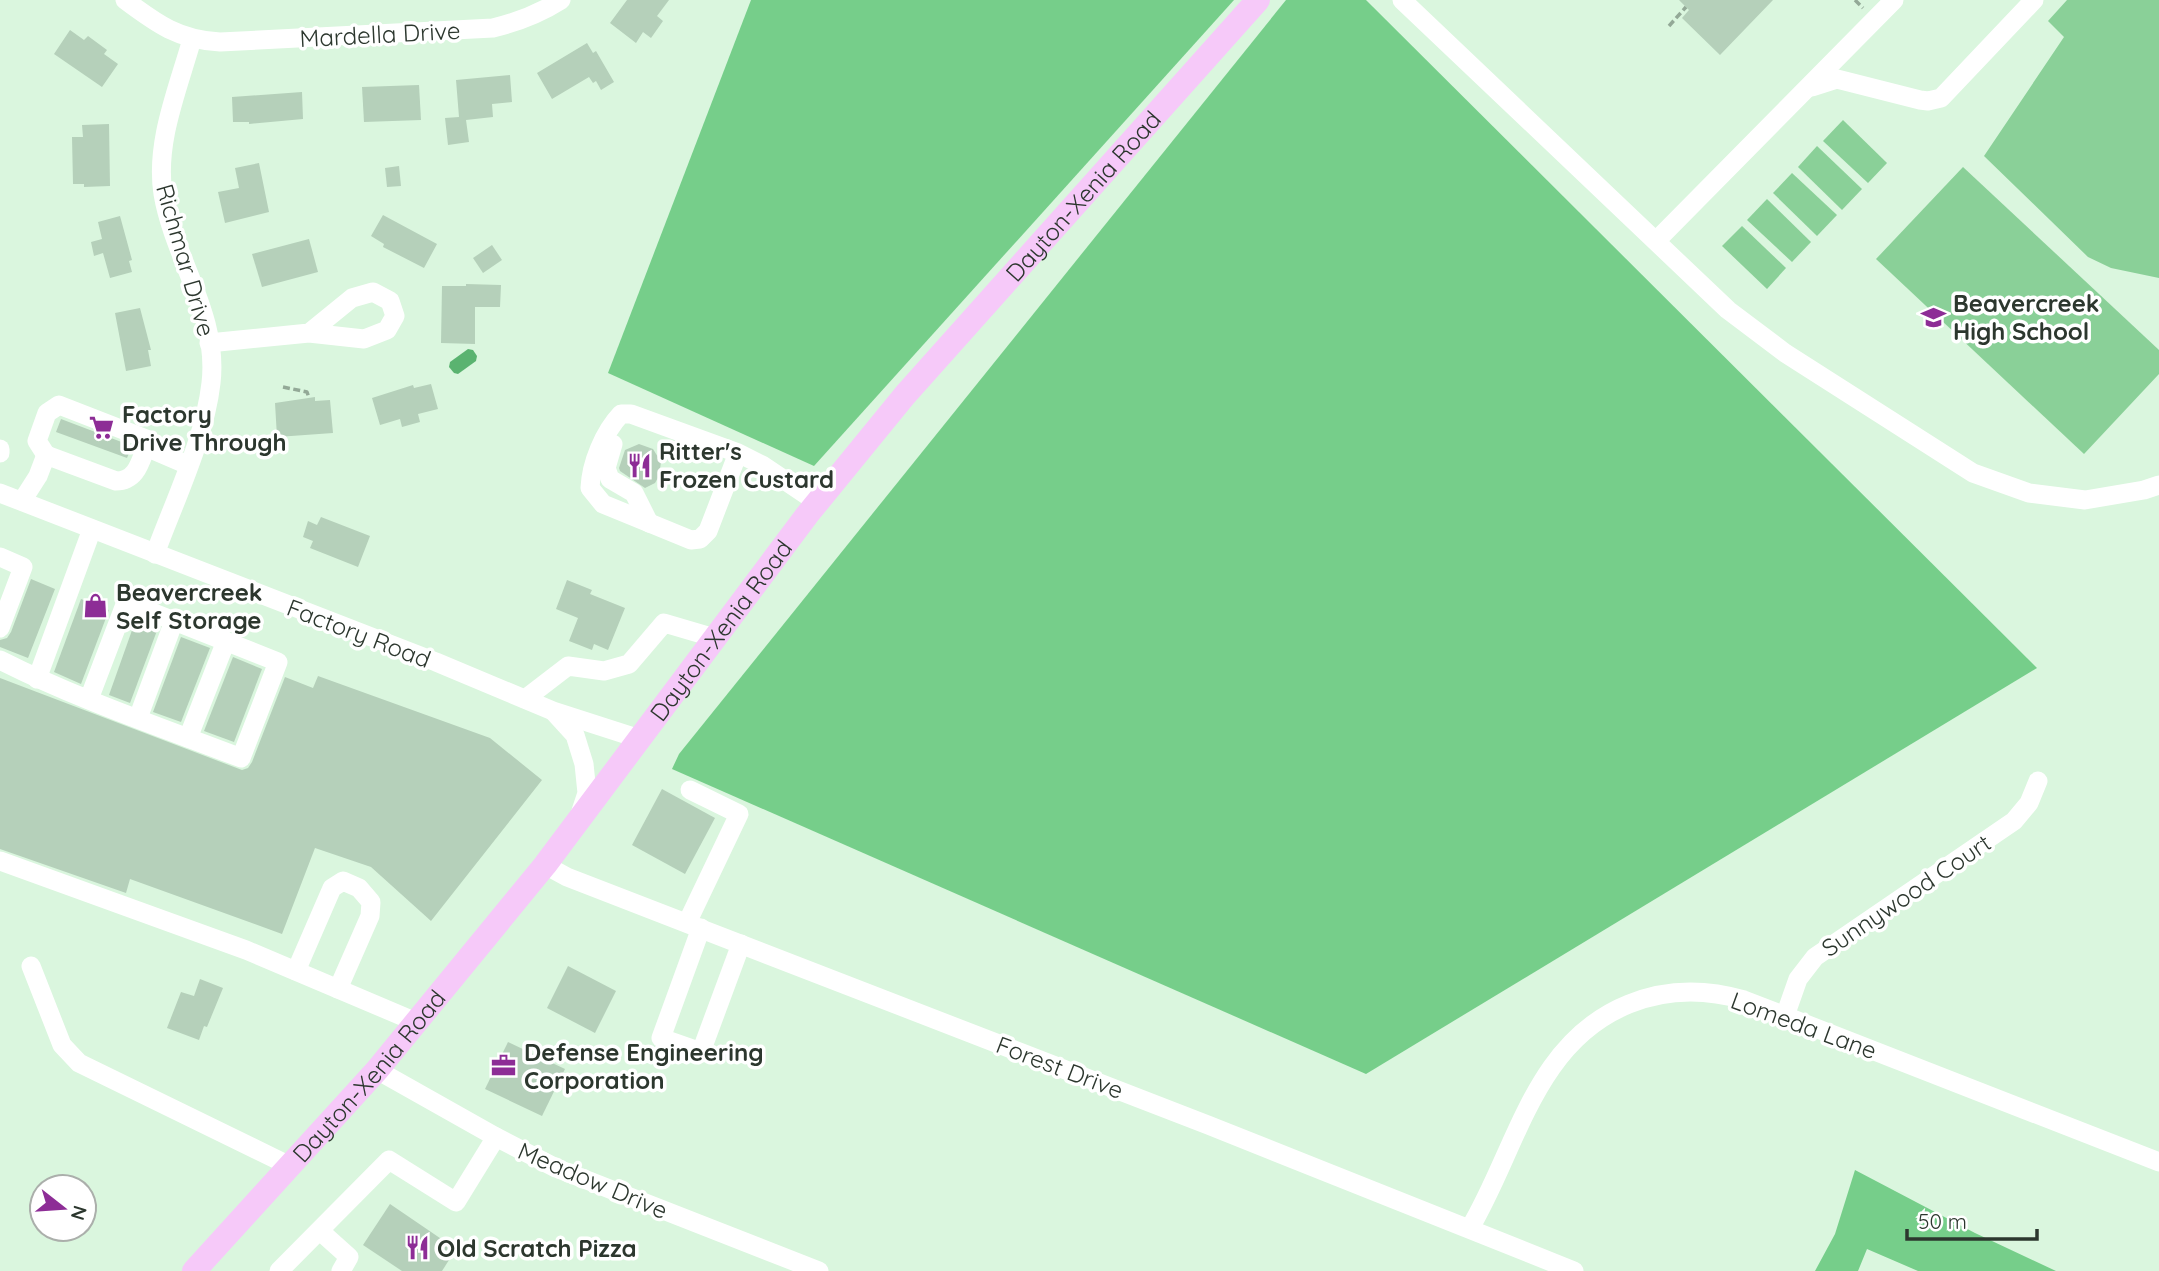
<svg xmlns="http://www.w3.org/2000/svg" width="2159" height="1271" viewBox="0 0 2159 1271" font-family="Quicksand,sans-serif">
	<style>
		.green { fill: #8ad098 }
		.forest { fill: #76ce8a }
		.water { fill: #5ab370 }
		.building { fill: #b5d0ba }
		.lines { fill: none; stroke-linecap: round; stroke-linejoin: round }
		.path { stroke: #93a997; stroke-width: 3.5; stroke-dasharray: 7 3.5; stroke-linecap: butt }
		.minor { stroke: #fff; stroke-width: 19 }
		.major { stroke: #f6c9f9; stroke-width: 24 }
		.labels { text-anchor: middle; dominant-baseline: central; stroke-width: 7; stroke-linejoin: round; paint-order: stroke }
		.street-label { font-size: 24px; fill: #2c372e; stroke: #fff }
		.poi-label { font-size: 24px; font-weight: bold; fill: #2c372e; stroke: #fff; text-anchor: start }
	</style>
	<rect width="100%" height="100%" fill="#daf6de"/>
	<!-- green -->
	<g class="green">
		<path d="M 2067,0 L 2159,0 L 2159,278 L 2111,268 L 2088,257 L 1984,156 L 2064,37 L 2048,21 Z"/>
		<path d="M 1843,120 L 1887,163 L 1868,183 L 1823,141 Z"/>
		<path d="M 1817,146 L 1862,189 L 1842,210 L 1798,167 Z"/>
		<path d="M 1963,167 L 2159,350 L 2159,374 L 2084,454 L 1876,259 Z"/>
		<path d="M 1792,173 L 1837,215 L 1817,236 L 1773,193 Z"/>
		<path d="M 1767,199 L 1811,242 L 1792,262 L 1747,220 Z"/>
		<path d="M 1742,226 L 1786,268 L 1767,289 L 1722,246 Z"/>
	</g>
	<!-- forest -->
	<g class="forest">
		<path d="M 751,0 L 1234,0 L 814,466 L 608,373 Z"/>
		<path d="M 1286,0 L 1366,0 L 2037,668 L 1366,1074 L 672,769 L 679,754 Z"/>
		<path d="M 1855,1170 L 1975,1233 L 2056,1271 L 1918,1271 L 1867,1249 L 1858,1271 L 1815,1271 L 1835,1234 Z"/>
	</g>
	<!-- water -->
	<path class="water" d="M 468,349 L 473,350 L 477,356 L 476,361 L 458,374 L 454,373 L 449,367 L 450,362 Z"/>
	<!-- building -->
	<g class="building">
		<path d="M 627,0 L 669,0 L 657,16 L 663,21 L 651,38 L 643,32 L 636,43 L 610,23 Z"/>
		<path d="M 1679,0 L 1773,0 L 1720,55 L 1682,18 L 1689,10 Z"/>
		<path d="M 70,30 L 84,40 L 88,36 L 107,50 L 104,54 L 118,64 L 102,87 L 54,54 Z"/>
		<path d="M 587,43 L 593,53 L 596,51 L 614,82 L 601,90 L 596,81 L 593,83 L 589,77 L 552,99 L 537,73 Z"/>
		<path d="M 510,75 L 512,102 L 492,104 L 493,117 L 466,120 L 469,142 L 448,145 L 445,118 L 459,117 L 456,80 Z"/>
		<path d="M 419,85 L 421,120 L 364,122 L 362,87 Z"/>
		<path d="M 302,92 L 303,119 L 249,124 L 249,122 L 233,122 L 232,97 Z"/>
		<path d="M 109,124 L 110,186 L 84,187 L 84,184 L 73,184 L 72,137 L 83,137 L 82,125 Z"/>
		<path d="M 259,163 L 269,212 L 225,223 L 218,192 L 239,188 L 235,168 Z"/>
		<path d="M 399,166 L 401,186 L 387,187 L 385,168 Z"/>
		<path d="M 383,215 L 437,244 L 424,268 L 383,247 L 384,244 L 371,236 Z"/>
		<path d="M 120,216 L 132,260 L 129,261 L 132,272 L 110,278 L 103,253 L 94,256 L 91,242 L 102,239 L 98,222 Z"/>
		<path d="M 309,239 L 318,272 L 262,287 L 252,254 Z"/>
		<path d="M 492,245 L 502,260 L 483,273 L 473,258 Z"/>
		<path d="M 466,284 L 501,285 L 500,307 L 475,307 L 475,344 L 441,343 L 442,286 L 466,286 Z"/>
		<path d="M 140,308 L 151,350 L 148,350 L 151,366 L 126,371 L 115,313 Z"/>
		<path d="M 431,384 L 438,409 L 418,414 L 420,422 L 402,427 L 400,419 L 380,425 L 372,398 L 413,385 L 414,388 Z"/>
		<path d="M 315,397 L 315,401 L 330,400 L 333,433 L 277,437 L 275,403 Z"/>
		<path d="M 61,419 L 132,446 L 127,458 L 56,432 Z"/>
		<path d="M 639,444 L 653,449 L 661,462 L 659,476 L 655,483 L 645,488 L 620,471 L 619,468 L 625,450 Z"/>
		<path d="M 321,517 L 370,536 L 358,567 L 310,548 L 313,541 L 303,537 L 308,521 L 317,525 Z"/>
		<path d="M 31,579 L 55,589 L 28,658 L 0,647 L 0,640 L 7,638 L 11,632 Z"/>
		<path d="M 567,580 L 592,590 L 590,594 L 625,608 L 608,650 L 594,644 L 592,650 L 569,641 L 578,618 L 556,609 Z"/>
		<path d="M 81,599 L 109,610 L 81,684 L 54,672 Z"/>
		<path d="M 136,619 L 158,628 L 130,703 L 109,695 Z"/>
		<path d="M 181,637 L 210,648 L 181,722 L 153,712 Z"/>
		<path d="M 233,657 L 262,669 L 234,742 L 204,731 Z"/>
		<path d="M 318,676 L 490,738 L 542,780 L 431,921 L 371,867 L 315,848 L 282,934 L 130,879 L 126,893 L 0,849 L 0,678 L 242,770 L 248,768 L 252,762 L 285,677 L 313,688 Z"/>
		<path d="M 662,789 L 715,818 L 685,874 L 632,845 Z"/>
		<path d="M 568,966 L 616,991 L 595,1033 L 547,1008 Z"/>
		<path d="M 200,979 L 223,988 L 207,1027 L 204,1026 L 199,1040 L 167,1028 L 181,992 L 194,996 Z"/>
		<path d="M 508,1042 L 565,1069 L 542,1116 L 485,1089 Z"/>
		<path d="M 390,1204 L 456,1249 L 442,1271 L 402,1271 L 363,1245 Z"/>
	</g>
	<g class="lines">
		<!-- path -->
		<g class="path">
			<path d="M 1855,0 L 1863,8"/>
			<path d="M 1669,26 L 1686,7"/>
			<path d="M 283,387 L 307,392 L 309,398"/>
		</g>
		<!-- minor -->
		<g class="minor">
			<path d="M 125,0 C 157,24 179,40 220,42 L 493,28 C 518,22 539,14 561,0"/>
			<path d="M 1402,0 L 1728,310 L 1785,353 L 1973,473 L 2029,493 L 2085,500 L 2144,490 L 2159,485"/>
			<path d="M 1812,87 L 1837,79 L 1920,100 L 1928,101 L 1941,98 L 2034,0"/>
			<path d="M 1657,240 L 1894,0"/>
			<path d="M 209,343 L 309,333 L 364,339 L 387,330 L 395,316 L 390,301 L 373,292 L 352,298 L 309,333"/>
			<path d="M 613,444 L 606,468 L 610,479 L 634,493 L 649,523"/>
			<path d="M 0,449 L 0,453"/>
			<path d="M 738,453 L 708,531 L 700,539 L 691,540 L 603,504 L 590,488 C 591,463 604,432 621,414 L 631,414 L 738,453 L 762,465 L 817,502"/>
			<path d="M 46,455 L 37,441 L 47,413 L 59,405 L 149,440 L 146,447"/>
			<path d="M 0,493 L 436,662 L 553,711 L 640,739"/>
			<path d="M 22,501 L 38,476 L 46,455 L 116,481 C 136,481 140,463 146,447 L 188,465"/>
			<path d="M 155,554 C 174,502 205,438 211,383 C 219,315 174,259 163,194 C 155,142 178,89 192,39"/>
			<path d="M 0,557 L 23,567 L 0,628"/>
			<path d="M 0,660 C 77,699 160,727 241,758 L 278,662 L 126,602 L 89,699"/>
			<path d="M 37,679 L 92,529"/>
			<path d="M 525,699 L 568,666 L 604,671 L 629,664 L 664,623 L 715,638"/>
			<path d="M 554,712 L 575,735 L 584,764 L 587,793 L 581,811"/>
			<path d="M 138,718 L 174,621"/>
			<path d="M 188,738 L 226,641"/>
			<path d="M 0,861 L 246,950 L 416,1022"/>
			<path d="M 545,865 L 567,877 L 1208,1125 L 1574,1271"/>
			<path d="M 687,923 L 739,814 L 690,790"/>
			<path d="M 701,928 L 661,1038 L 701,1052 L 741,944"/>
			<path d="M 31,966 L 62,1045 L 79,1063 L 290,1166"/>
			<path d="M 296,971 L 332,888 L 343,881 L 359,888 L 371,902 L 370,916 L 338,989"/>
			<path d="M 1785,1016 L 1798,979 L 1815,957 L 2014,821 L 2029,803 L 2038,781"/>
			<path d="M 377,1070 L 496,1137 L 556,1168 L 819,1271"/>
			<path d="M 1470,1228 C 1517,1149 1534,1042 1629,1004 C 1666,989 1706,989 1744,1000 L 2159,1162"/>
			<path d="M 320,1231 L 349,1257 L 341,1271"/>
			<path d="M 279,1271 L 389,1160 L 456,1202 L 496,1137"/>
		</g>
		<!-- major -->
		<path class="major" id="s1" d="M 194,1271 L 377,1070 L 545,865 L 807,515 L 905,395 L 1258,0"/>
	</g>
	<!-- icons -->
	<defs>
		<symbol id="school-bare" viewBox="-9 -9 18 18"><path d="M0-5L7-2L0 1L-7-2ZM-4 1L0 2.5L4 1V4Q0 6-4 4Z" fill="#8d2d96" stroke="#fff" stroke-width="2.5" paint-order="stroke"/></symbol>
		<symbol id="supermarket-bare" viewBox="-9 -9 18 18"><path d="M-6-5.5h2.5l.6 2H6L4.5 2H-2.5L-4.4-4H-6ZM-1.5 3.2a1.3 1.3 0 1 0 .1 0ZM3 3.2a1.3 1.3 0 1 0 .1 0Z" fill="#8d2d96" stroke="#fff" stroke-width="2.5" paint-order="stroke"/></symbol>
		<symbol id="restaurant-bare" viewBox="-9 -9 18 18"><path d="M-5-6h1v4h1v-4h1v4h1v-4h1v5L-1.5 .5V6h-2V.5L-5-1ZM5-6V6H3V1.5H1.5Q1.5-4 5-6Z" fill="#8d2d96" stroke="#fff" stroke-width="2.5" paint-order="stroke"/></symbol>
		<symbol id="shop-bare" viewBox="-9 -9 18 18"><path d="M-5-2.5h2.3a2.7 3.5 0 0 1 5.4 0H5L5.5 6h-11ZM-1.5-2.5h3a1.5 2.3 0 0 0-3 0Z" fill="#8d2d96" stroke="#fff" stroke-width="2.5" paint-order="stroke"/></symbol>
		<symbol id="office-bare" viewBox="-9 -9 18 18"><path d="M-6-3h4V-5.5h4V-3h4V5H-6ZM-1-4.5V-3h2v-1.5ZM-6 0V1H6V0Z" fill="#8d2d96" stroke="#fff" stroke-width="2.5" paint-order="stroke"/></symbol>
	</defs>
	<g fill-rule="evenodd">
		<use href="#school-bare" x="1916" y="300" width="35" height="35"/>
		<use href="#supermarket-bare" x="84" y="410" width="35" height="35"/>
		<use href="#restaurant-bare" x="622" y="448" width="35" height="35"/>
		<use href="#shop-bare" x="78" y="588" width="35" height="35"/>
		<use href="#office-bare" x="486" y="1048" width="35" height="35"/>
		<use href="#restaurant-bare" x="400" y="1230" width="35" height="35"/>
	</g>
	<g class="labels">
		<!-- street labels -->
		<g class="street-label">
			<text transform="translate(380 34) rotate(-3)">Mardella Drive</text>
			<text stroke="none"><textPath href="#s1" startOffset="1396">Dayton-Xenia Road</textPath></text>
			<text transform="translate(186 260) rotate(74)">Richmar Drive</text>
			<text stroke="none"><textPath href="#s1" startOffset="830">Dayton-Xenia Road</textPath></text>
			<text transform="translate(359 633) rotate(21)">Factory Road</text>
			<text transform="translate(1906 895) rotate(-34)">Sunnywood Court</text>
			<text transform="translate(1804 1025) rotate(20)">Lomeda Lane</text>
			<text transform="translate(1060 1067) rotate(21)">Forest Drive</text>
			<text stroke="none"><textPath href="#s1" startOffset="262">Dayton-Xenia Road</textPath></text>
			<text transform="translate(593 1180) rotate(23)">Meadow Drive</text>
		</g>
		<!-- poi labels -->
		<g class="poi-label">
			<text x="1953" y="303">Beavercreek<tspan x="1953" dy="28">High School</tspan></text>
			<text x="122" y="414">Factory<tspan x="122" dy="28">Drive Through</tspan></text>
			<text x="659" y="451">Ritter's<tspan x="659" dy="28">Frozen Custard</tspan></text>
			<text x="116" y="592">Beavercreek<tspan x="116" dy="28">Self Storage</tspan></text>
			<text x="524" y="1052">Defense Engineering<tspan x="524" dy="28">Corporation</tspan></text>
			<text x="437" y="1248">Old Scratch Pizza</text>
		</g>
	</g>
	<!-- north arrow -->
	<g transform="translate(63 1208) rotate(107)"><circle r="33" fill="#ffffff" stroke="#abafab" stroke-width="2"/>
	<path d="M0-5L12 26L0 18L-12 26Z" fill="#8d2d96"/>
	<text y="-10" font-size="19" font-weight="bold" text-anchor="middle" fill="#2c372e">N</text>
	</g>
	<!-- scale -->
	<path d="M1907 1229v10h130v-10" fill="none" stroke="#2c372e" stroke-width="3.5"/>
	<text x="1918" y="1229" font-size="21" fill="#2c372e" stroke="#ffffff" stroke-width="5" paint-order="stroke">50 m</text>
</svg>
